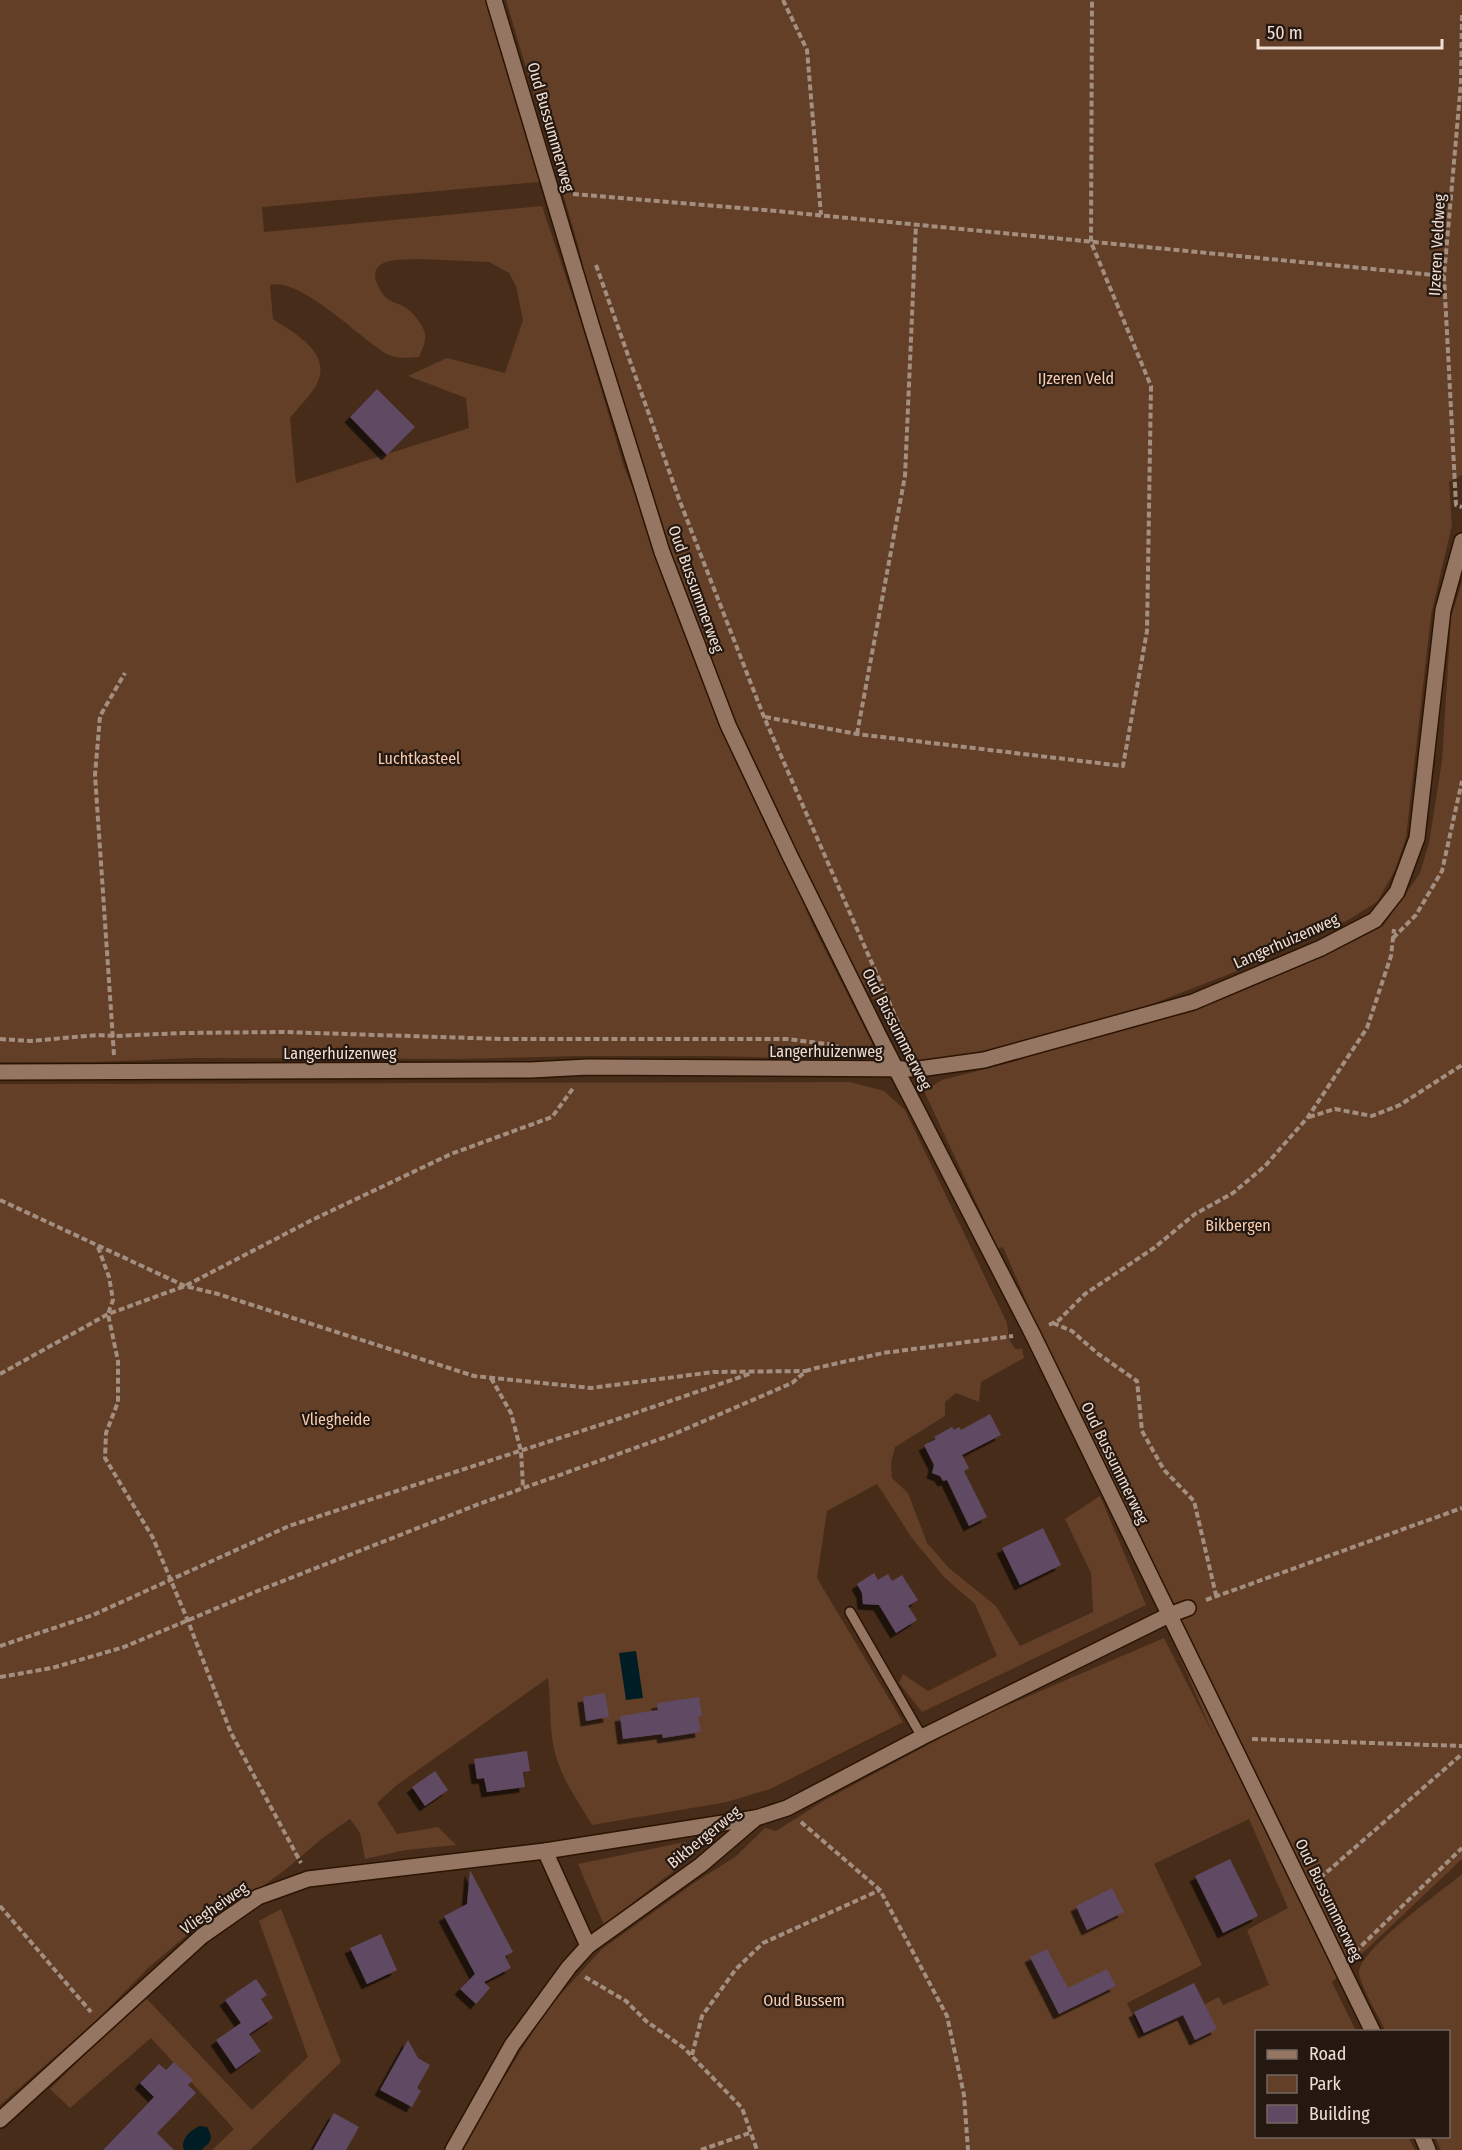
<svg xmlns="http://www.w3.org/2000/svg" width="1462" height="2150" viewBox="0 0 1462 2150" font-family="'Fira Sans Condensed',sans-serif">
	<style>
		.green { fill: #623f26; fill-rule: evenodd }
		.water { fill: #001c24 }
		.building { fill: #604962; filter: url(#shadow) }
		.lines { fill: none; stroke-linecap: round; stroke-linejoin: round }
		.lane-casing { stroke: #2c1403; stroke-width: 12 }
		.street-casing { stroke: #2c1403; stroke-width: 18 }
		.path { stroke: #a48e80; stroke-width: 4; stroke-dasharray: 6 3; stroke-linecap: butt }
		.lane { stroke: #957662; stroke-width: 9 }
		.street { stroke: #957662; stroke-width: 15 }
		.labels { text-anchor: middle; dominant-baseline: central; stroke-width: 4.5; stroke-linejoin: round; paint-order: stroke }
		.street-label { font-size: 16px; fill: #f0ded3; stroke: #241810 }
		.park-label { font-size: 16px; fill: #f7cdb2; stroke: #241810 }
	</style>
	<defs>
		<filter id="shadow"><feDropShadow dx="-5.5" dy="5.5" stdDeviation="0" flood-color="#0009"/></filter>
	</defs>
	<rect width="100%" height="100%" fill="#472c1a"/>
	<!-- green -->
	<g class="green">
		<path d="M 0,0 L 487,0 L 549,181 L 262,207 L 264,232 L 542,206 L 582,325 L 624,467 L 812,924 L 872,1043 L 867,1056 L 835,1059 L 713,1056 L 581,1056 L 463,1059 L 192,1058 L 99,1062 L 0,1062 ZM 418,259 L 489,262 L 509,273 L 516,286 L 523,320 L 505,373 L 447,358 L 408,376 L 466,398 L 469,428 L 296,483 L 290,418 C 298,408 307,399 314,389 C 336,355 297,335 273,319 L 270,285 C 301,277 359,338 387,354 C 396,359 409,358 419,357 C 422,350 426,342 425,334 C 424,326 413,312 406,308 C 401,304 394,303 389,300 C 382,295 379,288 376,281 C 369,257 403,260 418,259 Z"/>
		<path d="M 506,0 L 1462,0 L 1462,475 L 1449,482 L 1452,525 L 1431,615 L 1406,838 L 1395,870 L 1377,902 L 1348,920 L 1250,966 L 1083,1031 L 946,1062 L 910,1060 L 899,1037 L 857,975 L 753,762 L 735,719 L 668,550 L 584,272 L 578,245 Z"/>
		<path d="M 1462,582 L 1462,1859 L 1332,1982 L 1356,2031 L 1256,2032 L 1256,2136 L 1408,2137 L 1415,2150 L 463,2150 L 494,2094 L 547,2009 L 602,1949 L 694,1883 L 735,1857 L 765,1828 L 776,1831 L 825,1800 L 982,1716 L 1164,1638 L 1213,1734 L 1003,1247 L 998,1249 L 924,1091 L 942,1080 L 1016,1061 L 1325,954 L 1383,926 L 1420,873 L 1429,843 L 1442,761 L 1451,617 ZM 1249,1819 L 1288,1908 L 1247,1930 L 1269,1985 L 1223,2005 L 1219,1997 L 1142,2035 L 1127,2003 L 1202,1965 L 1154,1864 Z"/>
		<path d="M 850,1082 L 884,1091 L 905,1110 L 1007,1323 L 1009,1339 L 1015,1349 L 1022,1349 L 1024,1358 L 981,1382 L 979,1402 L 956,1393 L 945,1402 L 945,1416 L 895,1447 L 891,1463 L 892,1478 L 908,1493 L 927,1543 L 950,1569 L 996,1606 L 1020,1646 L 1093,1612 L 1091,1573 L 1065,1519 L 1100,1496 L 1146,1605 L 922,1712 L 899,1683 L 903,1674 L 928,1691 L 997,1656 L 975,1604 L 944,1577 L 912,1538 L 877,1484 L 827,1511 L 817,1578 L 903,1722 L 770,1789 L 727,1802 L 592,1825 C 578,1801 560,1777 554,1749 C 549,1726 551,1701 548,1678 L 397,1785 L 377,1803 L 397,1834 L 438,1827 L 456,1845 L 406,1850 L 365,1859 L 360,1833 L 350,1819 L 324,1837 L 285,1870 L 245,1899 L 194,1929 L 147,1969 L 98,2019 L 0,2105 L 0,1084 Z"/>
		<path d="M 685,1842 L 689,1859 L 604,1925 L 578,1864 Z"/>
		<path d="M 1462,1874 L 1462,2150 L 1441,2150 L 1435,2137 L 1448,2136 L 1448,2032 L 1386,2031 C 1380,2020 1359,1983 1359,1972 C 1359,1950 1443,1890 1462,1874 Z"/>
		<path d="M 281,1909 L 341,2062 L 250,2150 L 212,2150 L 234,2129 L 151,2038 L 70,2108 L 50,2089 L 116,2024 L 146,1998 L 252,2110 L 308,2057 L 259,1921 Z"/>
	</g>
	<!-- water -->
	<g class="water">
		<path d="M 636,1651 L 643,1698 L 626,1700 L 619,1653 Z"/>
		<path d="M 200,2126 L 207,2127 C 212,2135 213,2142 204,2147 L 202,2150 L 184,2150 C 180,2140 190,2130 200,2126 Z"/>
	</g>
	<!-- building -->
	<g class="building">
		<path d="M 377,389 L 415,427 L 387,455 L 350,417 Z"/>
		<path d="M 990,1414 L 1001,1435 L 962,1455 L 969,1468 L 964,1471 L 987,1517 L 969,1526 L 947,1480 L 943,1481 L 940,1476 L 932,1473 L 934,1465 L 924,1445 L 936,1439 L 934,1437 L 952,1427 L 954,1430 L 959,1427 L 961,1430 Z"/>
		<path d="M 1043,1528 L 1061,1565 L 1020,1585 L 1002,1548 Z"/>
		<path d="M 874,1573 L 878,1580 L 888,1574 L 892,1581 L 902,1575 L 918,1600 L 908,1606 L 917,1620 L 896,1633 L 879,1605 L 863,1604 L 862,1593 L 857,1584 Z"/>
		<path d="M 605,1693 L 609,1717 L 586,1721 L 583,1697 Z"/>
		<path d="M 699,1697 L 702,1716 L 698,1717 L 701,1732 L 663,1738 L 662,1734 L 623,1739 L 620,1716 L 658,1710 L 657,1703 Z"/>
		<path d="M 527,1751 L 530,1771 L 523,1772 L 525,1787 L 487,1792 L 484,1778 L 477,1779 L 474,1759 Z"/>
		<path d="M 435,1771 L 448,1790 L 425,1806 L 412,1787 Z"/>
		<path d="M 1230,1859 L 1258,1916 L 1223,1933 L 1195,1876 Z"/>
		<path d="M 470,1870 L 513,1952 L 505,1956 L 511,1968 L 484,1982 L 490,1988 L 476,2004 L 460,1989 L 475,1974 L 444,1916 L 467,1904 Z"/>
		<path d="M 1112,1888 L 1124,1912 L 1087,1930 L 1076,1906 Z"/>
		<path d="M 381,1934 L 397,1970 L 367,1984 L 350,1948 Z"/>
		<path d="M 1047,1949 L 1068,1988 L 1107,1969 L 1116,1986 L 1059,2014 L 1030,1957 Z"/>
		<path d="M 256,1979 L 267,1995 L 261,1999 L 273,2018 L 249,2034 L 261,2051 L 236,2069 L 216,2040 L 241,2023 L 225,2000 Z"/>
		<path d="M 1194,1983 L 1217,2029 L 1195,2040 L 1183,2015 L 1144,2033 L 1134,2012 Z"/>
		<path d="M 408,2040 L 418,2058 L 430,2065 L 417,2088 L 421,2091 L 412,2107 L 380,2090 Z"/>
		<path d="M 174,2062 L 193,2080 L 188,2085 L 196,2093 L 157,2133 L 174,2150 L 103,2150 L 154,2097 L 140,2083 L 159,2064 L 166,2070 Z"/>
		<path d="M 334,2113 L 359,2127 L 346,2150 L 313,2150 Z"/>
	</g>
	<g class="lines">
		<defs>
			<path id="lane" d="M 850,1612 L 922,1737"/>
			<g id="street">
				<path d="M 494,0 L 591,324 L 662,552 L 728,725 L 790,856 L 879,1036 L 1032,1333 L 1373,2032"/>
				<path d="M 0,1072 L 531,1070 L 588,1067 L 919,1069 L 984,1060 L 1193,1002 L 1321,948 L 1375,920 L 1397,892 L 1417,838 L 1443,610 L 1462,541"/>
				<path d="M 545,1851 L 588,1946"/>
				<path d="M 0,2120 L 202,1936 L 258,1897 L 308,1879 L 545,1851 L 755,1818"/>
				<path d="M 1422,2136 L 1428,2150"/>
				<path d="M 453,2150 L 512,2045 L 569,1967 L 588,1946 L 701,1865 L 756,1818 L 787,1808 L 922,1737 L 1169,1615 L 1188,1608"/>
			</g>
		</defs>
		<!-- lane casing -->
		<use href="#lane" class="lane-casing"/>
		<!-- street casing -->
		<use href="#street" class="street-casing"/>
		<!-- path -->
		<g class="path">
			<path d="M 783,0 L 807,50 L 821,215"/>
			<path d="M 1462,15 L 1461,82 L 1444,276 L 1456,505 L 1462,507"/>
			<path d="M 573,194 L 776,211 L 1444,276"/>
			<path d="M 596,265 L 679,499 L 764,717 L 907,1043"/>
			<path d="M 765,717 L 857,734 L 1123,766 L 1147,631 L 1151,386 L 1091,242 L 1092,0"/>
			<path d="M 857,734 L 905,476 L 916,224"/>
			<path d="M 1393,938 L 1416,915 L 1442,871 L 1462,781"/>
			<path d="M 0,1039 L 30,1041 L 98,1035 L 114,1036 L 184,1033 L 284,1032 L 502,1039 L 787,1039 L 835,1045 L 840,1049"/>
			<path d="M 114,1055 L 95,775 L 100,716 L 125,673"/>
			<path d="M 1309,1117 L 1335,1109 L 1372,1116 L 1400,1105 L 1462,1065"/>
			<path d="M 0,1200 L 185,1286 L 218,1294 L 474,1376 L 591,1388 L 713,1372 L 806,1371"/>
			<path d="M 98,1247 L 109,1277 L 113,1300 L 108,1314 L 118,1361 L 118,1402 L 106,1433 L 105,1458 L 153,1538 L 188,1621 L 231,1733 L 301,1863"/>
			<path d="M 1053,1323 L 1072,1331 L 1097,1353 L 1137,1381 L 1142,1431 L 1164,1470 L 1194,1501 L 1216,1595"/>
			<path d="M 1049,1325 L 1059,1320 L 1085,1294 L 1154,1248 L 1195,1214 L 1233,1193 L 1265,1166 L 1308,1117 L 1367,1028 L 1391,956 L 1394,929"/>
			<path d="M 0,1374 L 108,1314 L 185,1286 L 314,1219 L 451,1154 L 552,1117 L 574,1087"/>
			<path d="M 491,1378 L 511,1413 L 521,1451 L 523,1487"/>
			<path d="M 1206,1600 L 1462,1508"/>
			<path d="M 0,1646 L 93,1615 L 289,1526 L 612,1421 L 752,1373"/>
			<path d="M 0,1677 L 52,1668 L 124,1647 L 260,1590 L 479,1504 L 674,1434 L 792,1383 L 806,1371 L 812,1369 L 883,1353 L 1013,1336"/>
			<path d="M 1252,1739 L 1462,1746"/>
			<path d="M 801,1822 L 880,1890 L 947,2016 L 964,2095 L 968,2150"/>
			<path d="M 1320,1878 L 1462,1754"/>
			<path d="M 0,1906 L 91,2012"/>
			<path d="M 1355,1952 L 1462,1848"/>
			<path d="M 585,1977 L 626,2001 L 646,2021 L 684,2048 L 742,2108 L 757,2150"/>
			<path d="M 692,2055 L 702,2016 L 736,1969 L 763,1943 L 880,1890"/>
			<path d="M 701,2150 L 752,2132"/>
		</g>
		<!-- lane -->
		<use href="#lane" class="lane"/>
		<!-- street -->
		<use href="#street" class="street"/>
	</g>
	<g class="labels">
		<!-- street labels -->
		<g class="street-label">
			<text transform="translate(551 127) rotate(74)">Oud Bussummerweg</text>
			<text transform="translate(1437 245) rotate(-87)">IJzeren Veldweg</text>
			<text transform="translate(696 589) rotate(70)">Oud Bussummerweg</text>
			<text transform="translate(1286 941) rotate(-24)">Langerhuizenweg</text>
			<text transform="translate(897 1029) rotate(63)">Oud Bussummerweg</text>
			<text x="826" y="1051">Langerhuizenweg</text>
			<text x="340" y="1053">Langerhuizenweg</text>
			<text transform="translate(1115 1463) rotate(64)">Oud Bussummerweg</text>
			<text transform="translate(704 1837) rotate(-39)">Bikbergerweg</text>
			<text transform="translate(1329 1900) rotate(64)">Oud Bussummerweg</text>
			<text transform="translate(214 1908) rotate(-35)">Vliegheiweg</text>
		</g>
		<!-- park labels -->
		<g class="park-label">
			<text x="1076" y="378">IJzeren Veld</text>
			<text x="419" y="758">Luchtkasteel</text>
			<text x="1238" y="1225">Bikbergen</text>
			<text x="336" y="1419">Vliegheide</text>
			<text x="804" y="2000">Oud Bussem</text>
		</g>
	</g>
	<!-- legend -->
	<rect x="1255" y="2030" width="195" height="108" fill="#241810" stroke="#76675e" stroke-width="1.5"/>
	<rect x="1267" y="2050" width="30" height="9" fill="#957662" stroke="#76675e" stroke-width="1.5"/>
	<text x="1309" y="2060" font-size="18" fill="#f0ded3">Road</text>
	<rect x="1267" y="2075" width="30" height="18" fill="#623f26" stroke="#76675e" stroke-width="1.5"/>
	<text x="1309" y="2090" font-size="18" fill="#f0ded3">Park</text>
	<rect x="1267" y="2105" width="30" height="18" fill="#604962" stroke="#76675e" stroke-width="1.5"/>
	<text x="1309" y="2120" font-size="18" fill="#f0ded3">Building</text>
	<!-- scale -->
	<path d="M1258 39v9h184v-9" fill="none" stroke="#f0ded3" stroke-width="3"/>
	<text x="1267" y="39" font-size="18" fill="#f0ded3" stroke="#241810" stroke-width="4.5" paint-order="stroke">50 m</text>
</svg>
